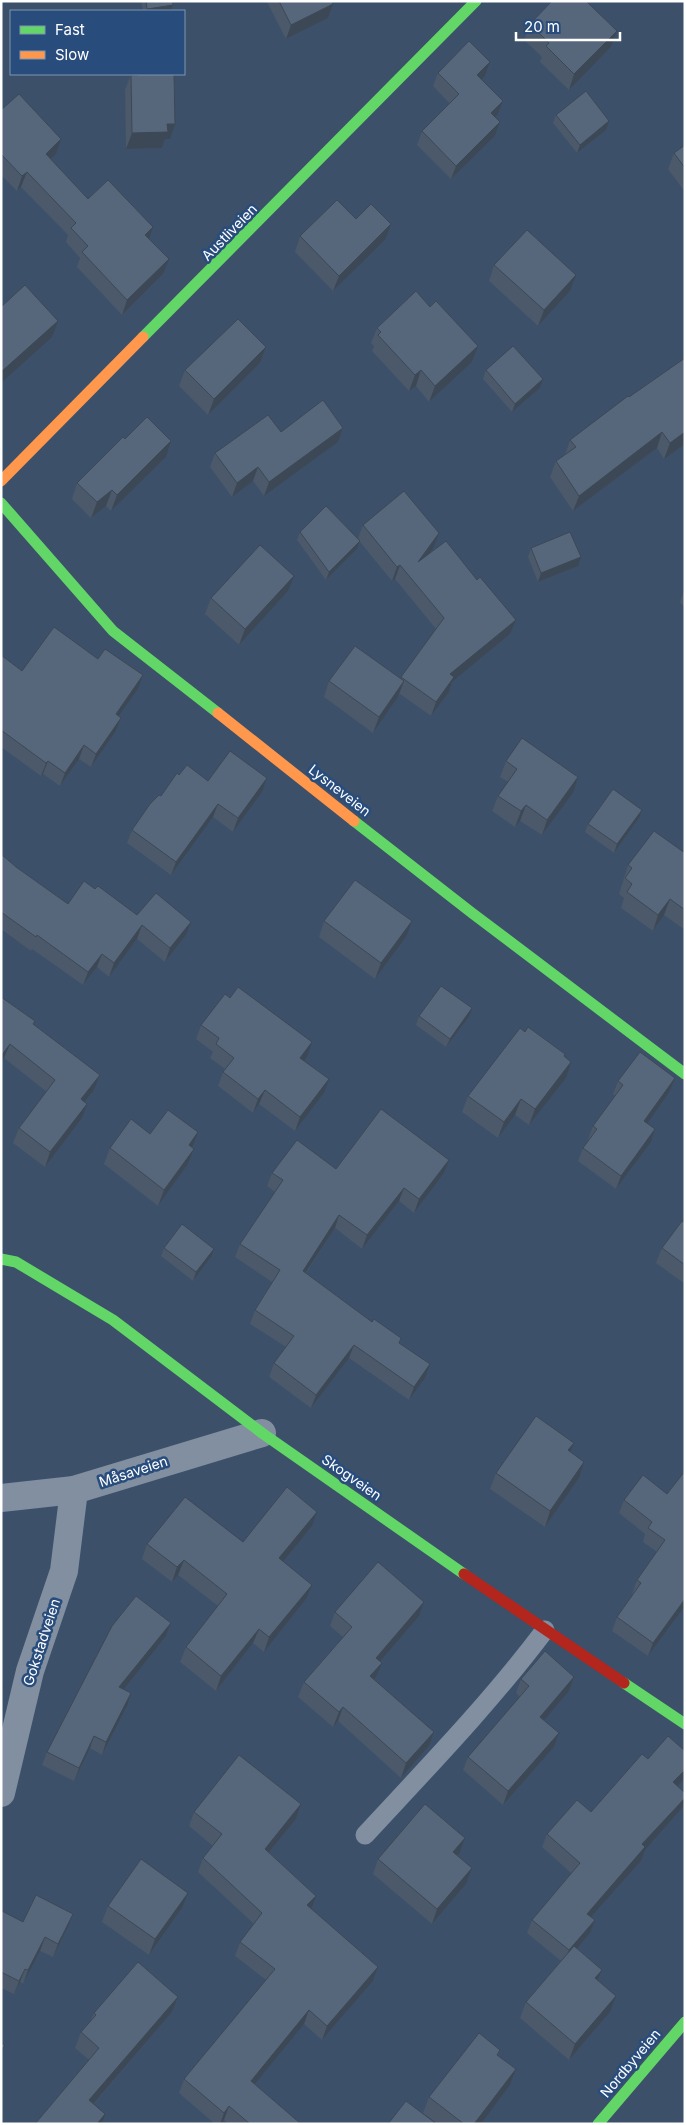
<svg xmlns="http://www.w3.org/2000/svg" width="686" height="2125" viewBox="0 0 686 2125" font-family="Inter,sans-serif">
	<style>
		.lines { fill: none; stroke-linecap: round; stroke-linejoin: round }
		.lane { stroke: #818fa0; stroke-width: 19 }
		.street { stroke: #818fa0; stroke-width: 28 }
		.fast { stroke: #63d668; stroke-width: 11 }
		.slow { stroke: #ff974d; stroke-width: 11 }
		.jam { stroke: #b3261e; stroke-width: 11 }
		.wall { fill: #4b596a }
		.shaded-wall { fill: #3d4856 }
		.building { fill: #57677b; stroke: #3d4856 }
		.labels { text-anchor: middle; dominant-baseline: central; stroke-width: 5; stroke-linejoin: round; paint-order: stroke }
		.street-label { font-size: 14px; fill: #fff; stroke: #284d7d }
	</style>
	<rect width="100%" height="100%" fill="#3c5069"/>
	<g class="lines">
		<!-- lane -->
		<path class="lane" d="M 365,1835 C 427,1768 490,1703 545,1630"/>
		<!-- street -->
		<g class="street">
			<path d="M 1,1498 L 74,1490 L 262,1433"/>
			<path d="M 1,1793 L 30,1671 L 64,1571 L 74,1490"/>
		</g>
		<!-- fast -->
		<g class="fast">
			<path d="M 143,337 L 476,1"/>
			<path d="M 1,503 L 113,631 L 218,713"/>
			<path d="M 354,821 L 472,913 L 685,1074"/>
			<path d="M 1,1259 L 16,1262 L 113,1320 L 262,1433 L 464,1574"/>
			<path d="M 624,1683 L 685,1724"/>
			<path d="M 598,2124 L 685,2022"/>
		</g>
		<!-- slow -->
		<g class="slow">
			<path d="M 1,481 L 143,337"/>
			<path d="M 218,713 L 354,821"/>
		</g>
		<!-- jam -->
		<path class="jam" d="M 464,1574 L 624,1683"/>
	</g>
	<!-- wall -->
	<g class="wall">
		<path d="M 141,1 L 173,1 L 173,5 L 171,11 L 143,11 Z"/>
		<path d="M 267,1 L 332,1 L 328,18 L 286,39 L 267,2 Z"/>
		<path d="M 530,24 L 617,31 L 611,47 L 569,90 L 540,62 L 542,57 L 524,40 Z"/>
		<path d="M 490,62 L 485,76 L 481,79 L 503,101 L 498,114 L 495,117 L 500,122 L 495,136 L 451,179 L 417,145 L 422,131 L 450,104 L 433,86 L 438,73 Z"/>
		<path d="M 131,74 L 174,74 L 170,139 L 165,139 L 162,148 L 126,149 L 125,90 Z"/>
		<path d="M 1,110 L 56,154 L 50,159 L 88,199 L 149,239 L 163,274 L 122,315 L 77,267 L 80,258 L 66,242 L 68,235 L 21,187 L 17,191 L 1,175 Z"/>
		<path d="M 556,115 L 606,130 L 577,153 L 553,123 Z"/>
		<path d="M 685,145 L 685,192 L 668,169 L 674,153 Z"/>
		<path d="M 300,236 L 385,240 L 333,291 L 295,252 Z"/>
		<path d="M 494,265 L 570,291 L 538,326 L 489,281 Z"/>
		<path d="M 430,307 L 478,346 L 472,362 L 429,402 L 416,386 L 409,391 L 372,351 L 374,346 L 371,343 L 377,328 Z"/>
		<path d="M 266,347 L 260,363 L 208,415 L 179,386 L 185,370 Z"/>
		<path d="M 685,358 L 685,444 L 664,459 L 657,448 L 573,511 L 550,477 L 556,461 L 565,455 L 570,440 Z"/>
		<path d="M 486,370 L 540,388 L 512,412 L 483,379 Z"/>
		<path d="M 343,428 L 338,442 L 264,496 L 253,481 L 232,497 L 210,467 L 215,453 L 281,432 Z"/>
		<path d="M 125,439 L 171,441 L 166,457 L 111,511 L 106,506 L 91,518 L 72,499 L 77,483 Z"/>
		<path d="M 363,525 L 439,533 L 434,547 L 429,554 L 510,634 L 452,682 L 449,692 L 431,716 L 400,694 L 398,697 L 373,733 L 324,697 L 329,681 L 401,679 L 436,629 L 395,579 L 392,581 L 360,542 L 357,549 L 326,580 L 297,540 L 300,532 L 358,538 Z"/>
		<path d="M 531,548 L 578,566 L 538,582 L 528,557 Z"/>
		<path d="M 685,588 L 685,609 L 680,602 Z"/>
		<path d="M 288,591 L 239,645 L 205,614 L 211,598 Z"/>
		<path d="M 1,655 L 22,671 L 138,689 L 119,716 L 121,718 L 116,731 L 91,767 L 79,759 L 60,786 L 43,774 L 41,776 L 1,747 Z"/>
		<path d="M 506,761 L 573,793 L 542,835 L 520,821 L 515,827 L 492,811 L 498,796 L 508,782 L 500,777 Z"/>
		<path d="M 179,775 L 208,781 L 267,778 L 262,792 L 233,832 L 213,817 L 171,875 L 127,843 L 132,830 Z"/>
		<path d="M 639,818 L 614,853 L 585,832 L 588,824 Z"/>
		<path d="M 685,853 L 685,930 L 664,915 L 653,931 L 621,908 L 624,898 L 619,894 L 628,865 Z"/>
		<path d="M 1,854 L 16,867 L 68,904 L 95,889 L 137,915 L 186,935 L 165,962 L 137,939 L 109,977 L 97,967 L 83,985 L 32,949 L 31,951 L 1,929 Z"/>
		<path d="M 324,921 L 406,937 L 375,979 L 319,937 Z"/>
		<path d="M 1,997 L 34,1025 L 100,1075 L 94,1090 L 85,1102 L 82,1118 L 45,1167 L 13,1143 L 19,1128 L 47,1092 L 4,1058 L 1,1063 Z"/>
		<path d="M 419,1016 L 469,1017 L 446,1047 L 416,1025 Z"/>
		<path d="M 201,1025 L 307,1057 L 304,1060 L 324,1093 L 295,1131 L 259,1104 L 253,1113 L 218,1086 L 223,1072 L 225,1069 L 210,1058 L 213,1052 L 196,1039 Z"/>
		<path d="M 525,1032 L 565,1054 L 564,1057 L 566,1078 L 529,1125 L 515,1115 L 498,1138 L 462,1112 L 468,1096 Z"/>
		<path d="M 675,1078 L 670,1091 L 647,1123 L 655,1129 L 651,1142 L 616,1189 L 578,1161 L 583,1148 L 589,1140 L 588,1139 L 593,1126 L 615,1096 L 613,1094 L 618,1081 Z"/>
		<path d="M 150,1134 L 192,1147 L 194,1149 L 188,1164 L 158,1206 L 104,1164 L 110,1148 Z"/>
		<path d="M 336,1169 L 444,1173 L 414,1213 L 399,1201 L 362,1249 L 335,1228 L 306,1273 L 372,1322 L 401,1338 L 400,1343 L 425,1378 L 409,1400 L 349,1358 L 311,1408 L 269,1377 L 274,1363 L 286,1347 L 250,1324 L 255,1310 L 272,1282 L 235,1257 L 240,1244 L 275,1192 L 267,1186 L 272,1173 Z"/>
		<path d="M 685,1223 L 685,1284 L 656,1263 L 662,1248 Z"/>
		<path d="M 164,1248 L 211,1257 L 193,1281 L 161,1256 Z"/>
		<path d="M 574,1443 L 570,1452 L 579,1478 L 545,1527 L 490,1489 L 496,1473 Z"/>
		<path d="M 685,1471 L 685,1606 L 648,1656 L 612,1631 L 617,1617 L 633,1594 L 632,1594 L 637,1580 L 657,1552 L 643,1542 L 645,1534 L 619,1513 L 624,1500 L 667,1494 Z"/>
		<path d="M 312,1526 L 283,1562 L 306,1599 L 264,1652 L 253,1643 L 216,1691 L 180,1662 L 186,1647 L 218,1606 L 178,1575 L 172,1582 L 142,1559 L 147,1544 L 243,1542 Z"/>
		<path d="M 335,1612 L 419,1616 L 380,1661 L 376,1677 L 374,1680 L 434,1732 L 429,1746 L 401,1778 L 338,1721 L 333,1727 L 298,1697 L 304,1682 L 343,1637 L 330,1626 Z"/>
		<path d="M 171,1623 L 166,1636 L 123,1689 L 127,1706 L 102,1755 L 90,1748 L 74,1781 L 42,1765 L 47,1752 Z"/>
		<path d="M 574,1677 L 569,1691 L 544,1720 L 559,1733 L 554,1747 L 503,1805 L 463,1770 L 468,1757 L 520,1697 L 516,1693 L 521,1679 Z"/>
		<path d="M 648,1759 L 685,1778 L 677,1786 L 682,1808 L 645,1850 L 641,1861 L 591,1917 L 595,1920 L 590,1933 L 577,1948 L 602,1970 L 598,1981 L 610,2012 L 569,2060 L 520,2018 L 526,2002 L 561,1961 L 527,1933 L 532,1920 L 571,1873 L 542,1847 L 547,1834 L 591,1812 Z"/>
		<path d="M 301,1804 L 296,1819 L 269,1852 L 316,1896 L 311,1909 L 378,1967 L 373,1981 L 322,2040 L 304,2024 L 255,2084 L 301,2124 L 228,2124 L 224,2120 L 221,2124 L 215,2124 L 179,2093 L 184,2079 L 266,1980 L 235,1956 L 240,1942 L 254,1924 L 198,1872 L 203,1858 L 213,1846 L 189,1826 L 194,1812 Z"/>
		<path d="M 459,1854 L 457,1856 L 466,1884 L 432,1924 L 373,1874 L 378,1859 Z"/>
		<path d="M 108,1906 L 182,1908 L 149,1955 L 102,1922 Z"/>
		<path d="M 1,1912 L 23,1922 L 68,1927 L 53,1957 L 40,1951 L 23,1984 L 20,1982 L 14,1994 L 1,1988 Z"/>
		<path d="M 178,1997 L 172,2012 L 94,2104 L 35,2124 L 89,2060 L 75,2048 L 81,2032 L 90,2022 L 94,2013 Z"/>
		<path d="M 500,2050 L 498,2056 L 516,2069 L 510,2085 L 481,2124 L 438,2124 L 423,2113 L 429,2097 Z"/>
	</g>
	<!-- shaded-wall -->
	<g class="shaded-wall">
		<path d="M 333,4 L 328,18 L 286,39 L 291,25 Z"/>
		<path d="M 173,5 L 171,11 L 146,11 L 147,9 Z"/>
		<path d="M 617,31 L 611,47 L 569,90 L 574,74 Z"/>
		<path d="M 490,62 L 485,76 L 472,89 L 477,75 Z"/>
		<path d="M 503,101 L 498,114 L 486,127 L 491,113 Z"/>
		<path d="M 609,121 L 606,130 L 577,153 L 580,145 Z"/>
		<path d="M 500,122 L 495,136 L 451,179 L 456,166 Z"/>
		<path d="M 167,124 L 175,124 L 170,139 L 165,139 L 162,148 L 126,149 L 132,133 Z"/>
		<path d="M 61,139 L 56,154 L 40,169 L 46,154 Z"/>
		<path d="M 27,172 L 21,187 L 17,191 L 22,176 Z"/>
		<path d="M 391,224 L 385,240 L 333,291 L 339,276 Z"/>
		<path d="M 153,227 L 148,242 L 145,235 Z"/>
		<path d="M 169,259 L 163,274 L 122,315 L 127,300 Z"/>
		<path d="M 576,275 L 570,291 L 538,326 L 544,310 Z"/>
		<path d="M 58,321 L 52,337 L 1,383 L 1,372 Z"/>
		<path d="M 478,346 L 472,362 L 429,402 L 435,386 Z"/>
		<path d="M 266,347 L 260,363 L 208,415 L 214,399 Z"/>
		<path d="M 421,370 L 416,386 L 409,391 L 415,375 Z"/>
		<path d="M 543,379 L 540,388 L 512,412 L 515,404 Z"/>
		<path d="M 343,428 L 338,442 L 264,496 L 269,482 Z"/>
		<path d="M 662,432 L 657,448 L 573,511 L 579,496 Z"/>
		<path d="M 685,432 L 685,444 L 664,459 L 670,443 Z"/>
		<path d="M 171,441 L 166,457 L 111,511 L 117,495 Z"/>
		<path d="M 258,467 L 253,481 L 232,497 L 237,483 Z"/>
		<path d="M 112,490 L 106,506 L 91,518 L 97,502 Z"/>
		<path d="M 439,533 L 434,547 L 413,576 L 418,562 Z"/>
		<path d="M 360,541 L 357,549 L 326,580 L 329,572 Z"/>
		<path d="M 581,557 L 578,566 L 538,582 L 541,573 Z"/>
		<path d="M 400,565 L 395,579 L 392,581 L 397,567 Z"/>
		<path d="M 294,576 L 288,591 L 239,645 L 245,629 Z"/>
		<path d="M 516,620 L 510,634 L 452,682 L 449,692 L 431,716 L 436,702 L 450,674 Z"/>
		<path d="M 143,675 L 138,689 L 111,727 L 116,714 Z"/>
		<path d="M 404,681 L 398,697 L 373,733 L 379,717 Z"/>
		<path d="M 121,718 L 116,731 L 91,767 L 96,754 Z"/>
		<path d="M 84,745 L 79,759 L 60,786 L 65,773 Z"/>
		<path d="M 48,761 L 43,774 L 41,776 L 46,763 Z"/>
		<path d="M 578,777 L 573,793 L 542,835 L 547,820 Z"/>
		<path d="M 267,778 L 262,792 L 233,832 L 238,818 Z"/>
		<path d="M 218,804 L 213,817 L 171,875 L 176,862 Z"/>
		<path d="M 526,805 L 520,821 L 515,827 L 521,811 Z"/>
		<path d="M 642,810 L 639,818 L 614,853 L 617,844 Z"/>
		<path d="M 670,899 L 664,915 L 653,931 L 658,915 Z"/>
		<path d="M 412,921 L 406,937 L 375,979 L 381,963 Z"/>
		<path d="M 191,922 L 186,935 L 165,962 L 170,948 Z"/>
		<path d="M 142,925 L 137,939 L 109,977 L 114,963 Z"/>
		<path d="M 102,954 L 97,967 L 83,985 L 88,972 Z"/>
		<path d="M 472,1008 L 469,1017 L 446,1047 L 450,1039 Z"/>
		<path d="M 312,1042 L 307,1057 L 295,1072 L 300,1058 Z"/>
		<path d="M 10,1044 L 4,1058 L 1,1063 L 1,1056 Z"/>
		<path d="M 571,1062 L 566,1078 L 529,1125 L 535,1109 Z"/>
		<path d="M 100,1075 L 94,1090 L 76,1113 L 81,1099 Z"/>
		<path d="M 675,1078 L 670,1091 L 640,1134 L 644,1121 Z"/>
		<path d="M 329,1079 L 324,1093 L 295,1131 L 300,1117 Z"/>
		<path d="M 265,1090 L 259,1104 L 253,1113 L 258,1099 Z"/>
		<path d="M 521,1099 L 515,1115 L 498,1138 L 504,1122 Z"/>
		<path d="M 87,1104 L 82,1118 L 45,1167 L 50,1152 Z"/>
		<path d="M 655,1129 L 651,1142 L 616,1189 L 621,1176 Z"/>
		<path d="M 198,1132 L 192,1148 L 189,1145 Z"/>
		<path d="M 194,1149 L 188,1164 L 158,1206 L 164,1190 Z"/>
		<path d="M 449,1160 L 444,1173 L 414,1213 L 419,1199 Z"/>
		<path d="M 404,1188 L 399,1201 L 362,1249 L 367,1235 Z"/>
		<path d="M 339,1215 L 335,1228 L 298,1284 L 303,1271 Z"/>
		<path d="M 214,1249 L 211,1257 L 193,1281 L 196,1272 Z"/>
		<path d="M 354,1345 L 349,1358 L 311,1408 L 316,1395 Z"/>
		<path d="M 430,1364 L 425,1378 L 409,1400 L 414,1387 Z"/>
		<path d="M 574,1443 L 568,1458 L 568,1450 Z"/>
		<path d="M 584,1462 L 579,1478 L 545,1527 L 550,1511 Z"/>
		<path d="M 317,1512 L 312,1526 L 274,1573 L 279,1558 Z"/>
		<path d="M 184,1560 L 178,1575 L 172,1582 L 177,1567 Z"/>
		<path d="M 312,1585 L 306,1599 L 264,1652 L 269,1637 Z"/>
		<path d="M 685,1599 L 685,1606 L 648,1656 L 653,1643 Z"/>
		<path d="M 424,1602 L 419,1616 L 371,1672 L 376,1658 Z"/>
		<path d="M 171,1623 L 166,1636 L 115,1700 L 119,1687 Z"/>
		<path d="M 259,1629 L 253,1643 L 216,1691 L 221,1676 Z"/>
		<path d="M 382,1663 L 376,1677 L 365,1691 L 370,1676 Z"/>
		<path d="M 574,1677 L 569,1691 L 535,1731 L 540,1717 Z"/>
		<path d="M 131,1693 L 127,1706 L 102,1755 L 106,1742 Z"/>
		<path d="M 343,1707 L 338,1721 L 333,1727 L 339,1712 Z"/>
		<path d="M 434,1732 L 429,1746 L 401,1778 L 406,1763 Z"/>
		<path d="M 559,1733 L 554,1747 L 503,1805 L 508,1791 Z"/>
		<path d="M 94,1736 L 90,1748 L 74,1781 L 79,1768 Z"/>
		<path d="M 685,1770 L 685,1778 L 669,1795 L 673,1782 Z"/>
		<path d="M 685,1798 L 685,1802 L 682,1808 L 645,1850 L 641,1861 L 582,1927 L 587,1914 L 642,1844 Z"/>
		<path d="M 301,1804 L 296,1819 L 260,1863 L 265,1849 Z"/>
		<path d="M 465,1838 L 459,1854 L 447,1868 L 453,1852 Z"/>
		<path d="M 472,1868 L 466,1884 L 432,1924 L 437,1909 Z"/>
		<path d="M 188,1893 L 182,1908 L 149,1955 L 155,1939 Z"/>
		<path d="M 316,1896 L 311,1910 L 307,1905 Z"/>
		<path d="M 73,1914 L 68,1927 L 53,1957 L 58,1944 Z"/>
		<path d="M 595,1920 L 590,1933 L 564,1964 L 569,1950 Z"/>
		<path d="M 45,1937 L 40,1951 L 23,1984 L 28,1970 Z"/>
		<path d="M 378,1967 L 373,1981 L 322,2040 L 327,2026 Z"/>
		<path d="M 25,1969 L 20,1982 L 14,1994 L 19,1981 Z"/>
		<path d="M 602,1970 L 596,1985 L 595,1978 Z"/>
		<path d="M 616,1996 L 610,2012 L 569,2060 L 575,2044 Z"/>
		<path d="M 178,1997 L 172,2012 L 83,2116 L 89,2100 Z"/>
		<path d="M 309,2010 L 304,2024 L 246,2095 L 251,2081 Z"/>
		<path d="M 516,2069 L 510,2085 L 481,2124 L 474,2124 Z"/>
		<path d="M 229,2106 L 224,2120 L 221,2124 L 220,2124 L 224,2113 Z"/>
		<path d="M 105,2114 L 102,2124 L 97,2124 Z"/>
	</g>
	<!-- building -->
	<g class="building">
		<path d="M 146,1 L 173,1 L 173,5 L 147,9 Z"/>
		<path d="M 279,1 L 332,1 L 333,4 L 291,25 Z"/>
		<path d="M 552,1 L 586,1 L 617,31 L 574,74 L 546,46 L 549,43 L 530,24 Z"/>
		<path d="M 469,41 L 490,62 L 477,75 L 503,101 L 491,113 L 500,122 L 456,166 L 422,131 L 459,94 L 438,73 Z"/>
		<path d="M 138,74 L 174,74 L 175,124 L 167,124 L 168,132 L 132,133 L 131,75 L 138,75 Z"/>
		<path d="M 586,91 L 609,121 L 580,145 L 556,115 Z"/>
		<path d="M 19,94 L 61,139 L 46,154 L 88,199 L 108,180 L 153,227 L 145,235 L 169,259 L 127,300 L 82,252 L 88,246 L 71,228 L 76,223 L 27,172 L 22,176 L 1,154 L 1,110 Z"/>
		<path d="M 685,145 L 685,168 L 674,153 Z"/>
		<path d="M 337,200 L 356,219 L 371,204 L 391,224 L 339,276 L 300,236 Z"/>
		<path d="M 527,230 L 576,275 L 544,310 L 494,265 Z"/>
		<path d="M 25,285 L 58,321 L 1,372 L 1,307 Z"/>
		<path d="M 416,291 L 430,307 L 436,301 L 478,346 L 435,386 L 421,370 L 415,375 L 378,335 L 381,332 L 377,328 Z"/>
		<path d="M 238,319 L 266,347 L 214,399 L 185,370 Z"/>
		<path d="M 513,346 L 543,379 L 515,404 L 486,370 Z"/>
		<path d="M 685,358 L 685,432 L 670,443 L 662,432 L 579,496 L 556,461 L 576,447 L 570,440 L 628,396 L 629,397 Z"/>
		<path d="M 323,400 L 343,428 L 269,482 L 258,467 L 237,483 L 215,453 L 268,415 L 281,432 Z"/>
		<path d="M 147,417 L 171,441 L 117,495 L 112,490 L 97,502 L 77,483 L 123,437 L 125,439 Z"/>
		<path d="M 404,491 L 439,533 L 418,562 L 446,541 L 477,580 L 480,577 L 516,620 L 450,674 L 454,677 L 436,702 L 401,677 L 444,618 L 400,565 L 397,567 L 363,525 Z"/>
		<path d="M 326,506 L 360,541 L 329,572 L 300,532 Z"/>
		<path d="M 570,532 L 581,557 L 541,573 L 531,548 Z"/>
		<path d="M 260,545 L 294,576 L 245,629 L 211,598 Z"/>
		<path d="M 54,627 L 98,659 L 105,649 L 143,675 L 116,714 L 121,718 L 96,754 L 84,745 L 65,773 L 48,761 L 46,763 L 1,730 L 1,655 L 22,671 Z"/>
		<path d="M 355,646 L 404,681 L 379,717 L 329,681 Z"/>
		<path d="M 522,738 L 578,777 L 547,820 L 526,805 L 521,811 L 498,796 L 517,769 L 506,761 Z"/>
		<path d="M 230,751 L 267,778 L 238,818 L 218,804 L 176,862 L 132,830 L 150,804 L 159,795 L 161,796 L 177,773 L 179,775 L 187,765 L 208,781 Z"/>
		<path d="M 613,789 L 642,810 L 617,844 L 588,824 Z"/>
		<path d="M 654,831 L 685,853 L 685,910 L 670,899 L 658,915 L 627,892 L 632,884 L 625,878 L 632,868 L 628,865 Z"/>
		<path d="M 1,854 L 16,867 L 68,904 L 84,881 L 95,889 L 98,886 L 137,915 L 156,893 L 191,922 L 170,948 L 142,925 L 114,963 L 102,954 L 88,972 L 37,935 L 36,937 L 1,912 Z"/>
		<path d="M 355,880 L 412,921 L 381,963 L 324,921 Z"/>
		<path d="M 441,986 L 472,1008 L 450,1039 L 419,1016 Z"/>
		<path d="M 238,987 L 312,1042 L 300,1058 L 329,1079 L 300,1117 L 265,1090 L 258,1099 L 223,1072 L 234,1058 L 216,1044 L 219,1038 L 201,1025 L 225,994 L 230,998 Z"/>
		<path d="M 1,997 L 35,1021 L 33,1024 L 100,1075 L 81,1099 L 87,1104 L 50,1152 L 19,1128 L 55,1080 L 10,1044 L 1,1056 Z"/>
		<path d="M 528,1027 L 565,1054 L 564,1056 L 571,1062 L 535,1109 L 521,1099 L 504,1122 L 468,1096 L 520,1028 L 525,1032 Z"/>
		<path d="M 640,1052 L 675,1078 L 644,1121 L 655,1129 L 621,1176 L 583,1148 L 597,1129 L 593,1126 L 623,1085 L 618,1081 Z"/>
		<path d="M 381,1109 L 449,1160 L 419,1199 L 404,1188 L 367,1235 L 339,1215 L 303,1271 L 372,1322 L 374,1319 L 401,1338 L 399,1343 L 430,1364 L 414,1387 L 354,1345 L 316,1395 L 274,1363 L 294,1336 L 255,1310 L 280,1270 L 240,1244 L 283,1180 L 272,1173 L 297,1140 L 336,1169 Z"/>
		<path d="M 168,1110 L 198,1132 L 189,1145 L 194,1149 L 164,1190 L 110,1148 L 131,1119 L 150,1134 Z"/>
		<path d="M 682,1221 L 685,1223 L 685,1265 L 662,1248 Z"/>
		<path d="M 182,1224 L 214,1249 L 196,1272 L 164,1248 Z"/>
		<path d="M 536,1416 L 574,1443 L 568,1450 L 584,1462 L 550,1511 L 496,1473 Z"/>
		<path d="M 685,1471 L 685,1599 L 653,1643 L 617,1617 L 641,1583 L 637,1580 L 665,1540 L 648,1528 L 652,1522 L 624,1500 L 643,1475 L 667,1494 Z"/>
		<path d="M 287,1487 L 317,1512 L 279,1558 L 312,1585 L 269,1637 L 259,1629 L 221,1676 L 186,1647 L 227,1594 L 184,1560 L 177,1567 L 147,1544 L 185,1497 L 243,1542 Z"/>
		<path d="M 378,1562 L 424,1602 L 376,1658 L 382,1663 L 370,1676 L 434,1732 L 406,1763 L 343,1707 L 339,1712 L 304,1682 L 352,1627 L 335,1612 Z"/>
		<path d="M 136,1596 L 171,1623 L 119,1687 L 131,1693 L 106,1742 L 94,1736 L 79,1768 L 47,1752 L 112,1626 Z"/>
		<path d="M 545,1651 L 574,1677 L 540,1717 L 559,1733 L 508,1791 L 468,1757 L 529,1686 L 521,1679 Z"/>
		<path d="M 1,1685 L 3,1685 L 1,1693 Z"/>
		<path d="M 668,1736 L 685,1751 L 685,1770 L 673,1782 L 685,1793 L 685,1798 L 642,1844 L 645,1847 L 587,1914 L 595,1920 L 569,1950 L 532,1920 L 580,1863 L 547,1834 L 577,1800 L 591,1812 L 642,1754 L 648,1759 Z"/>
		<path d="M 239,1755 L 301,1804 L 265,1849 L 316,1896 L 307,1905 L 378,1967 L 327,2026 L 309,2010 L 251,2081 L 301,2124 L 250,2124 L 229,2106 L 224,2113 L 184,2079 L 275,1969 L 240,1942 L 262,1913 L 203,1858 L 222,1834 L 194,1812 Z"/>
		<path d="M 425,1804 L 465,1838 L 453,1852 L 472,1868 L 437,1909 L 378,1859 Z"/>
		<path d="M 141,1859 L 188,1893 L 155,1939 L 108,1906 Z"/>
		<path d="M 36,1895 L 73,1914 L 58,1944 L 45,1937 L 28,1970 L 25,1969 L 19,1981 L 1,1972 L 1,1912 L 2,1911 L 23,1922 Z"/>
		<path d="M 574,1946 L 602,1970 L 595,1978 L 616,1996 L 575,2044 L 526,2002 Z"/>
		<path d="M 138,1962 L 178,1997 L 89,2100 L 105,2114 L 97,2124 L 35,2124 L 99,2048 L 81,2032 L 96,2015 L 94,2013 Z"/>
		<path d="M 479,2033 L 500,2050 L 497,2055 L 516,2069 L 474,2124 L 464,2124 L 429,2097 Z"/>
		<path d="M 1,2043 L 5,2045 L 1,2051 Z"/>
		<path d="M 406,2101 L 434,2122 L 433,2124 L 388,2124 Z"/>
	</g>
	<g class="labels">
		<!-- street labels -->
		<g class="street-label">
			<text transform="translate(229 232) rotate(-46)">Austliveien</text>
			<text transform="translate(340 790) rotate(38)">Lysneveien</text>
			<text transform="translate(133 1471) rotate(-18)">Måsaveien</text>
			<text transform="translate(352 1477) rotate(35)">Skogveien</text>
			<text transform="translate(41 1642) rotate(-72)">Gokstadveien</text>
			<text transform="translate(630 2063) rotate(-50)">Nordbyveien</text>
		</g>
	</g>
	<!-- border -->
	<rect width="686" height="2125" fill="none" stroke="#ffffff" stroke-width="5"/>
	<!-- legend -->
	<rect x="10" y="10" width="175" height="65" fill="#284d7d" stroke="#7e94b1"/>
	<rect x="20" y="26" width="25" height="8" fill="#63d668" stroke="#7e94b1"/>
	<text x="55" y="35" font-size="15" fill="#ffffff">Fast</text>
	<rect x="20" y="51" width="25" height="8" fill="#ff974d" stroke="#7e94b1"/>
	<text x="55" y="60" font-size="15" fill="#ffffff">Slow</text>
	<!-- scale -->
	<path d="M516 32v8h104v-8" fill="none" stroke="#ffffff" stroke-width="2.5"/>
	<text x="524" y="32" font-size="15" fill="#ffffff" stroke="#284d7d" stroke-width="4" paint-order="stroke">20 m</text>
</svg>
